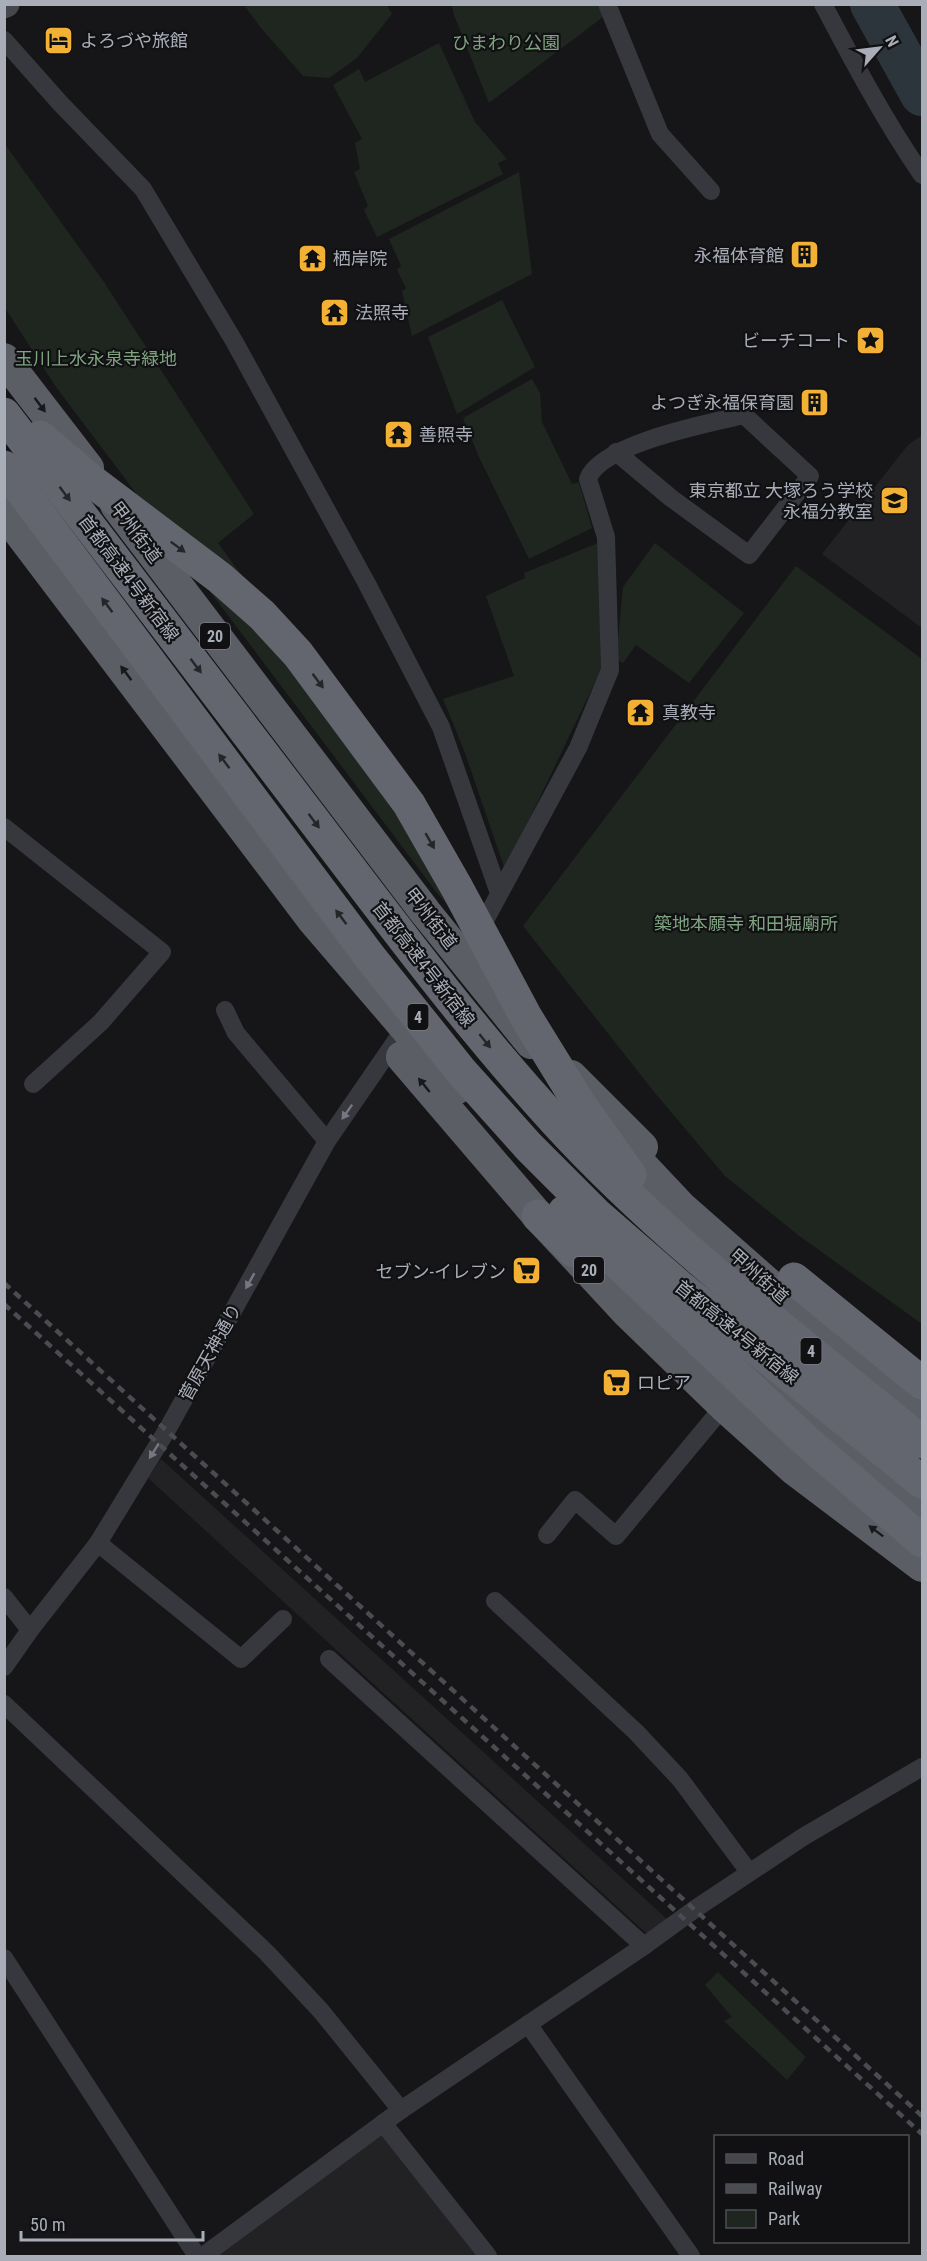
<svg xmlns="http://www.w3.org/2000/svg" width="927" height="2261" viewBox="0 0 927 2261" font-family="'Roboto Condensed','Noto Sans JP',sans-serif">
	<style>
		.built { fill: #222225 }
		.green { fill: #1e261f }
		.lines { fill: none; stroke-linecap: round; stroke-linejoin: round }
		.river { stroke: #2c353c; stroke-width: 44 }
		.minor { stroke: #37383d; stroke-width: 18 }
		.secondary { stroke: #45474d; stroke-width: 27 }
		.trunk { stroke: #5b5e65; stroke-width: 32 }
		.motorway { stroke: #63666e; stroke-width: 33 }
		.rail { stroke: #4a4c52; stroke-width: 4.5; stroke-dasharray: 8 6; stroke-linecap: butt }
		.oneway { fill: #18191b }
		.oneway2 { fill: #26262a }
		.oneway3 { fill: #757881 }
		.labels { text-anchor: middle; dominant-baseline: central; stroke-width: 4.5; stroke-linejoin: round; paint-order: stroke }
		.shield { fill: #111113; stroke: #7b7e86; stroke-width: 1.5 }
		.shield-label { font-size: 16px; font-weight: bold; fill: #a8adb8 }
		.poi-label { font-size: 18px; fill: #a8adb8; stroke: #111113; text-anchor: start }
		.park-label { font-size: 18px; fill: #7fa381; stroke: #111113 }
		.street-label { font-size: 18px; fill: #a8adb8; stroke: #111113 }
	</style>
	<rect width="100%" height="100%" fill="#161618"/>
	<!-- built -->
	<g class="built">
		<path d="M 922,435 L 922,628 L 822,554 L 908,445 Z"/>
		<path d="M 161,1459 L 667,1919 L 647,1934 L 148,1478 Z"/>
		<path d="M 382,2135 L 477,2256 L 215,2256 Z"/>
	</g>
	<!-- green -->
	<g class="green">
		<path d="M 244,5 L 387,5 L 392,14 L 357,58 L 329,78 L 303,76 L 261,28 Z"/>
		<path d="M 452,5 L 597,5 L 603,17 L 489,103 L 454,15 Z"/>
		<path d="M 439,43 L 475,122 L 507,159 L 498,163 L 503,174 L 377,237 L 364,210 L 368,206 L 354,172 L 360,169 L 355,143 L 362,139 L 333,85 L 359,69 L 365,82 Z"/>
		<path d="M 4,143 L 104,282 L 254,514 L 218,543 L 485,907 L 467,927 L 437,893 L 56,387 L 5,308 Z"/>
		<path d="M 519,172 L 532,274 L 412,336 L 402,291 L 406,288 L 397,270 L 401,266 L 389,239 Z"/>
		<path d="M 502,300 L 535,367 L 457,414 L 428,337 Z"/>
		<path d="M 532,379 L 540,393 L 542,422 L 572,484 L 579,482 L 592,528 L 529,559 L 478,455 L 463,418 Z"/>
		<path d="M 598,543 L 601,670 L 505,870 L 465,753 L 443,699 L 514,676 L 486,596 L 525,578 L 524,573 Z"/>
		<path d="M 655,543 L 744,613 L 689,683 L 636,645 L 623,663 L 616,659 L 623,587 Z"/>
		<path d="M 796,566 L 922,659 L 922,1324 L 798,1235 L 725,1176 L 655,1093 L 523,926 Z"/>
		<path d="M 718,1972 L 806,2057 L 787,2080 L 724,2021 L 732,2017 L 705,1985 Z"/>
	</g>
	<g class="lines">
		<!-- river -->
		<path class="river" d="M 872,4 L 922,94"/>
		<!-- minor -->
		<g class="minor">
			<path d="M 607,4 L 660,134 L 711,191"/>
			<path d="M 823,4 C 854,63 885,121 922,175"/>
			<path d="M 4,40 L 60,103 L 143,189 L 234,341 L 366,582 L 441,727 L 499,893"/>
			<path d="M 4,827 L 162,952 L 101,1022 L 33,1084"/>
			<path d="M 475,933 L 483,924 L 578,748 L 610,670 L 606,537 L 588,479 C 600,444 709,423 744,415 L 810,476 L 749,555 L 671,498 L 616,452"/>
			<path d="M 225,1010 L 236,1033 L 327,1141"/>
			<path d="M 547,1535 L 575,1500 L 616,1536 L 724,1406"/>
			<path d="M 98,1543 L 241,1659 L 283,1619"/>
			<path d="M 4,1597 L 30,1630"/>
			<path d="M 495,1601 L 636,1732 L 680,1779 L 749,1872"/>
			<path d="M 329,1659 L 644,1946"/>
			<path d="M 4,1667 L 30,1630 L 98,1543 L 167,1430 L 327,1141 L 404,1029"/>
			<path d="M 4,1704 L 267,1953 L 321,2011 L 401,2110"/>
			<path d="M 4,1958 L 197,2256"/>
			<path d="M 528,2024 L 691,2256"/>
			<path d="M 383,2123 L 488,2256"/>
			<path d="M 203,2256 L 401,2110 L 644,1946 L 695,1909 L 803,1837 L 922,1767"/>
		</g>
		<!-- secondary -->
		<path class="secondary" d="M 4,5 L 6,4"/>
		<!-- trunk -->
		<g class="trunk">
			<path d="M 4,359 L 88,468"/>
			<path d="M 116,505 L 426,913 L 531,1043"/>
			<path d="M 4,512 L 313,920 L 457,1088"/>
			<path d="M 402,1057 L 538,1216 L 628,1313 L 724,1406 L 795,1470 L 922,1566"/>
			<path d="M 571,1076 L 642,1147"/>
			<path d="M 616,1138 L 681,1207 L 922,1419"/>
			<path d="M 743,1363 L 922,1508"/>
		</g>
		<!-- motorway -->
		<g class="motorway">
			<path d="M 4,414 C 106,547 207,680 308,813 C 388,918 466,1024 556,1122 C 666,1242 797,1339 922,1442"/>
			<path d="M 40,437 L 93,482 L 220,578 L 262,615 L 298,654 L 409,804 L 457,888 L 526,1017 L 579,1103 L 630,1175"/>
			<path d="M 4,467 L 370,957 L 461,1071 L 529,1147 L 596,1214 L 679,1286 L 922,1482"/>
			<path d="M 564,1212 L 805,1440 L 922,1541"/>
			<path d="M 538,1216 L 574,1251"/>
			<path d="M 794,1279 L 922,1383"/>
		</g>
		<!-- rail -->
		<g class="rail">
			<path d="M 4,1283 L 922,2116"/>
			<path d="M 4,1304 L 922,2134"/>
		</g>
	</g>
	<!-- one-way arrows -->
	<defs><path id="oneway-solid" d="M-6-.8H1V-3.2L6.5 0L1 3.2V.8H-6Z" transform="scale(1.5)"/></defs>
	<g class="oneway">
		<use href="#oneway-solid" transform="translate(40 405) rotate(53)"/>
		<use href="#oneway-solid" transform="translate(126 673) rotate(-127)"/>
		<use href="#oneway-solid" transform="translate(424 1085) rotate(-129)"/>
		<use href="#oneway-solid" transform="translate(876 1531) rotate(-143)"/>
	</g>
	<g class="oneway2">
		<use href="#oneway-solid" transform="translate(65 494) rotate(53)"/>
		<use href="#oneway-solid" transform="translate(178 547) rotate(36)"/>
		<use href="#oneway-solid" transform="translate(107 605) rotate(-127)"/>
		<use href="#oneway-solid" transform="translate(196 666) rotate(53)"/>
		<use href="#oneway-solid" transform="translate(318 681) rotate(53)"/>
		<use href="#oneway-solid" transform="translate(224 761) rotate(-127)"/>
		<use href="#oneway-solid" transform="translate(314 821) rotate(53)"/>
		<use href="#oneway-solid" transform="translate(430 841) rotate(60)"/>
		<use href="#oneway-solid" transform="translate(341 917) rotate(-127)"/>
		<use href="#oneway-solid" transform="translate(485 1041) rotate(51)"/>
	</g>
	<g class="oneway3">
		<use href="#oneway-solid" transform="translate(347 1112) rotate(125)"/>
		<use href="#oneway-solid" transform="translate(250 1281) rotate(119)"/>
		<use href="#oneway-solid" transform="translate(154 1451) rotate(122)"/>
	</g>
	<!-- icons -->
	<defs>
		<symbol id="hotel-square" viewBox="-11 -11 22 22"><rect x="-9" y="-9" width="18" height="18" rx="4" fill="#f2b134" stroke="#111113"/><path d="M-6-4.5h1.5V1H6V5H4.5V3h-9V5H-6ZM-4 0a1.8 1.8 0 1 1 3.6 0ZM.5 0V-2.5h3Q6-2.5 6 0Z" fill="#111"/></symbol>
		<symbol id="building-square" viewBox="-11 -11 22 22"><rect x="-9" y="-9" width="18" height="18" rx="4" fill="#f2b134" stroke="#111113"/><path d="M-4-6H4V6H1V3H-1V6H-4ZM-2.5-4.3h1.7v1.8h-1.7ZM.8-4.3h1.7v1.8H.8ZM-2.5-1h1.7V.8h-1.7ZM.8-1h1.7V.8H.8Z" fill="#111"/></symbol>
		<symbol id="temple-square" viewBox="-11 -11 22 22"><rect x="-9" y="-9" width="18" height="18" rx="4" fill="#f2b134" stroke="#111113"/><path d="M0-6L5-2H3V0L6.5 2.5H4V6H1.5V3h-3V6H-4V2.5H-6.5L-3 0V-2H-5Z" fill="#111"/></symbol>
		<symbol id="sight-square" viewBox="-11 -11 22 22"><rect x="-9" y="-9" width="18" height="18" rx="4" fill="#f2b134" stroke="#111113"/><path d="M0-6L1.8-2.2L6-1.7L2.9 1.2L3.7 5.4L0 3.3L-3.7 5.4L-2.9 1.2L-6-1.7L-1.8-2.2Z" fill="#111"/></symbol>
		<symbol id="school-square" viewBox="-11 -11 22 22"><rect x="-9" y="-9" width="18" height="18" rx="4" fill="#f2b134" stroke="#111113"/><path d="M0-5L7-2L0 1L-7-2ZM-4 1L0 2.5L4 1V4Q0 6-4 4Z" fill="#111"/></symbol>
		<symbol id="supermarket-square" viewBox="-11 -11 22 22"><rect x="-9" y="-9" width="18" height="18" rx="4" fill="#f2b134" stroke="#111113"/><path d="M-6-5.5h2.5l.6 2H6L4.5 2H-2.5L-4.4-4H-6ZM-1.5 3.2a1.3 1.3 0 1 0 .1 0ZM3 3.2a1.3 1.3 0 1 0 .1 0Z" fill="#111"/></symbol>
	</defs>
	<g fill-rule="evenodd">
		<use href="#hotel-square" x="42" y="24" width="33" height="33"/>
		<use href="#building-square" x="788" y="238" width="33" height="33"/>
		<use href="#temple-square" x="296" y="242" width="33" height="33"/>
		<use href="#temple-square" x="318" y="296" width="33" height="33"/>
		<use href="#sight-square" x="854" y="324" width="33" height="33"/>
		<use href="#building-square" x="798" y="386" width="33" height="33"/>
		<use href="#temple-square" x="382" y="418" width="33" height="33"/>
		<use href="#school-square" x="878" y="484" width="33" height="33"/>
		<use href="#temple-square" x="624" y="696" width="33" height="33"/>
		<use href="#supermarket-square" x="510" y="1254" width="33" height="33"/>
		<use href="#supermarket-square" x="600" y="1366" width="33" height="33"/>
	</g>
	<g class="labels">
		<!-- shield labels -->
		<g class="shield">
			<rect x="200" y="623" width="30" height="26" rx="4.5"/>
			<rect x="407.5" y="1004" width="21" height="26" rx="4.5"/>
			<rect x="574" y="1257" width="30" height="26" rx="4.5"/>
			<rect x="800.5" y="1338" width="21" height="26" rx="4.5"/>
		</g>
		<g class="shield-label">
			<text x="215" y="636">20</text>
			<text x="418" y="1017">4</text>
			<text x="589" y="1270">20</text>
			<text x="811" y="1351">4</text>
		</g>
		<!-- poi labels -->
		<g class="poi-label">
			<text x="80" y="40">よろづや旅館</text>
			<text x="784" y="255" text-anchor="end">永福体育館</text>
			<text x="333" y="258">栖岸院</text>
			<text x="355" y="312">法照寺</text>
			<text x="850" y="340" text-anchor="end">ビーチコート</text>
			<text x="794" y="402" text-anchor="end">よつぎ永福保育園</text>
			<text x="419" y="434">善照寺</text>
			<text x="873" y="490" text-anchor="end">東京都立 大塚ろう学校<tspan x="873" dy="21">永福分教室</tspan></text>
			<text x="662" y="712">真教寺</text>
			<text x="506" y="1271" text-anchor="end">セブン-イレブン</text>
			<text x="637" y="1382">ロピア</text>
		</g>
		<!-- park labels -->
		<g class="park-label">
			<text x="506" y="42">ひまわり公園</text>
			<text x="96" y="358">玉川上水永泉寺緑地</text>
			<text x="746" y="923">築地本願寺 和田堀廟所</text>
		</g>
		<!-- street labels -->
		<g class="street-label">
			<text transform="translate(136 532) rotate(53)">甲州街道</text>
			<text transform="translate(129 578) rotate(53)">首都高速4号新宿線</text>
			<text transform="translate(431 918) rotate(52)">甲州街道</text>
			<text transform="translate(424 964) rotate(52)">首都高速4号新宿線</text>
			<text transform="translate(759 1276) rotate(42)">甲州街道</text>
			<text transform="translate(737 1332) rotate(39)">首都高速4号新宿線</text>
			<text transform="translate(210 1352) rotate(-61)">菅原天神通り</text>
		</g>
	</g>
	<!-- border -->
	<rect width="927" height="2261" fill="none" stroke="#a8adb8" stroke-width="12"/>
	<!-- legend -->
	<rect x="714" y="2135" width="195" height="108" fill="#111113" stroke="#4d4f55" stroke-width="1.5"/>
	<rect x="726" y="2154" width="30" height="9" fill="#45474d" stroke="#4d4f55" stroke-width="1.5"/>
	<text x="768" y="2165" font-size="18" fill="#a8adb8">Road</text>
	<rect x="726" y="2184" width="30" height="9" fill="#4a4c52" stroke="#4d4f55" stroke-width="1.5"/>
	<text x="768" y="2195" font-size="18" fill="#a8adb8">Railway</text>
	<rect x="726" y="2210" width="30" height="18" fill="#1e261f" stroke="#4d4f55" stroke-width="1.5"/>
	<text x="768" y="2225" font-size="18" fill="#a8adb8">Park</text>
	<!-- north arrow -->
	<g transform="translate(879 48) rotate(62)" stroke="#111113" stroke-width="4.5" paint-order="stroke">
	<path d="M0-4.5L10 22L0 15L-10 22Z" fill="#a8adb8"/>
	<text y="-9" font-size="16" font-weight="bold" text-anchor="middle" fill="#a8adb8">N</text>
	</g>
	<!-- scale -->
	<path d="M21 2231v9h182v-9" fill="none" stroke="#a8adb8" stroke-width="3"/>
	<text x="30" y="2231" font-size="18" fill="#a8adb8" stroke="#111113" stroke-width="4.5" paint-order="stroke">50 m</text>
</svg>
